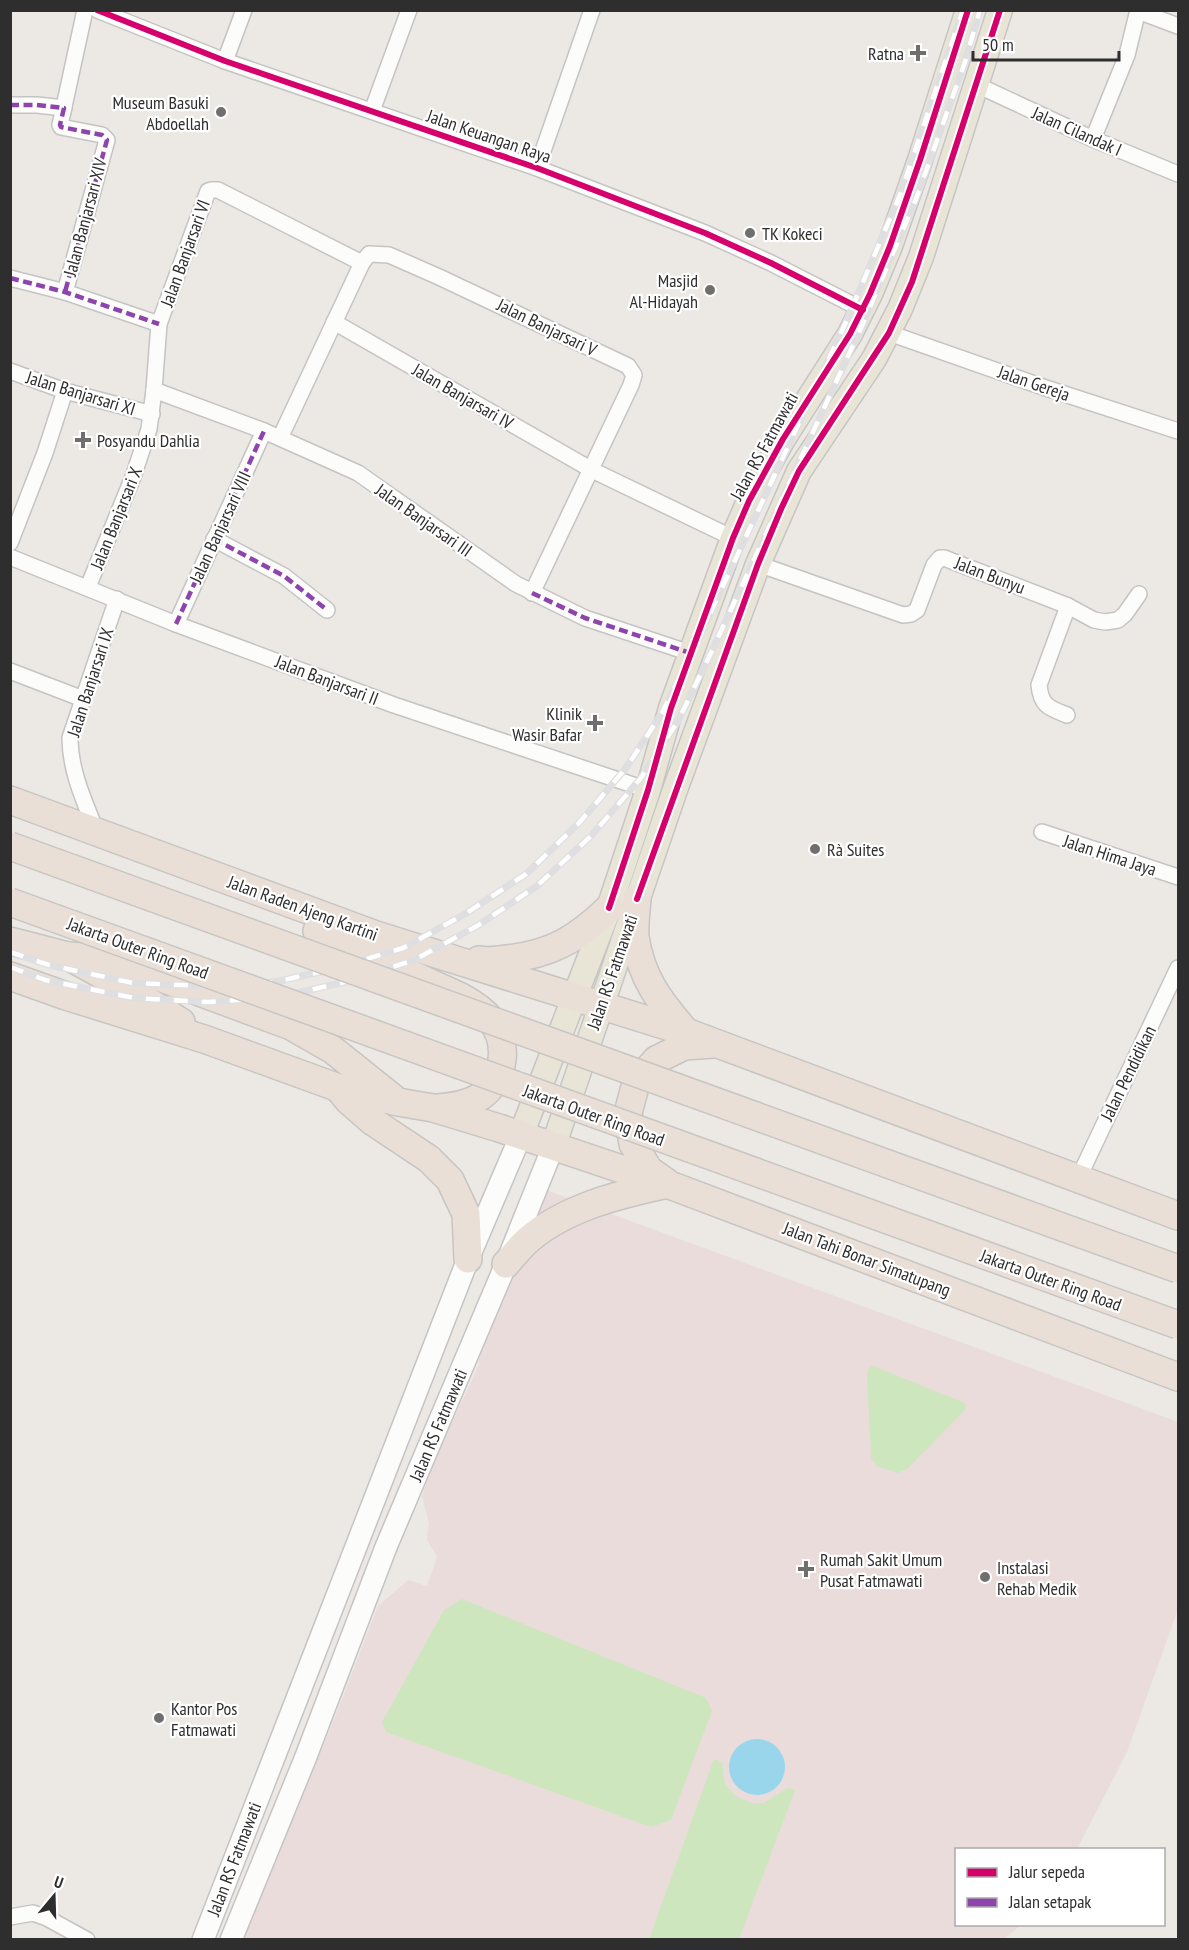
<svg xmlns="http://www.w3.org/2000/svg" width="1189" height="1950" viewBox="0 0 1189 1950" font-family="'PT Sans Narrow',sans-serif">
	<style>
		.medical { fill: #e9dcdb }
		.green { fill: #cee6be }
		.water { fill: #99d6ec }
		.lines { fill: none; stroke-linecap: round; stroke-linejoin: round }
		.street-casing { stroke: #c5c4c5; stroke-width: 18 }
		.secondary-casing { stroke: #c5c4c5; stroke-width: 24 }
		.primary-casing { stroke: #c6c5c4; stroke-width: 27 }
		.highway-casing { stroke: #c6c5c4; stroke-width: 30 }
		.street { stroke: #fcfcfb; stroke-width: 15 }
		.secondary { stroke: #fcfcfb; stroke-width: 21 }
		.primary { stroke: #e8e4d6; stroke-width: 24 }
		.highway { stroke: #eadfd6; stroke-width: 27 }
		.rail-casing { stroke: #dfdfe1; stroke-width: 7 }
		.rail { stroke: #fff; stroke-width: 4.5; stroke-dasharray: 14; stroke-linecap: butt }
		.highway-bridge-casing { stroke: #c6c5c4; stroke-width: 30; stroke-linecap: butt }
		.highway-bridge { stroke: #eadfd6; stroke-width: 27 }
		.quiet { stroke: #8e44ad; stroke-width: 4.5; stroke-dasharray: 9 4.5; stroke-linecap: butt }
		.cycleway-casing { stroke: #fff; stroke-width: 10 }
		.cycleway { stroke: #d6006c; stroke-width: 6 }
		.poi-dot { fill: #706f6e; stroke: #fff; stroke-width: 2 }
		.labels { text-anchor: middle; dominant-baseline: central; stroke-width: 4.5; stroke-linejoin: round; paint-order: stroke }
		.poi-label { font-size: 18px; fill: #2e2e2e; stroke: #fff; text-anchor: start }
		.street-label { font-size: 18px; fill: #2e2e2e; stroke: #fff }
	</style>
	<rect width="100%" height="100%" fill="#ece8e4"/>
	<!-- medical -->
	<path class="medical" d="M 546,1190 L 1178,1422 L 1178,1609 L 1127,1752 L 1077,1849 L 956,1850 L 956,1924 L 1021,1925 L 1004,1939 L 243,1940 L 339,1707 L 378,1606 L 408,1580 L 427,1586 L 437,1557 L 427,1539 L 429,1523 L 422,1496 L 436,1457 L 479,1365 L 478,1354 L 502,1304 Z"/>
	<!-- green -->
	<g class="green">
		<path d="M 873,1366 L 965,1403 L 966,1406 L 965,1410 L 907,1469 L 897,1473 L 877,1466 L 871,1458 L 867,1373 L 869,1368 Z"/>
		<path d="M 462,1599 L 706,1698 L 712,1711 L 671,1820 L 651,1827 L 386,1732 L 382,1722 L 444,1610 Z"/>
		<path d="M 714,1759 L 722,1762 L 725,1784 L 736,1796 L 751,1803 L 763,1803 L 788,1788 L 795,1790 L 739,1939 L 649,1939 Z"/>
	</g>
	<!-- water -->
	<circle class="water" cx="757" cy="1767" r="28"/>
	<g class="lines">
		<defs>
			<g id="street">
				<path d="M 97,10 L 225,61 L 537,168 L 705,233 L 771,263 L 863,310"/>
				<path d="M 1138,11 L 1178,26"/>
				<path d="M 225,61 L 244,10"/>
				<path d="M 977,85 L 1093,139 L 1178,174"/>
				<path d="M 10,105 L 37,105 L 64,108"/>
				<path d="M 372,111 L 409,10"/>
				<path d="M 1093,139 L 1127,55 L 1138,10"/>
				<path d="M 537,168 L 592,10"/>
				<path d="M 10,278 L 65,292 L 159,324"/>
				<path d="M 65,292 L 107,140 L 102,135 L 61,127 L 60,125 L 85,10"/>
				<path d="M 334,322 L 592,470 L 733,538"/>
				<path d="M 889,333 L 1046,388 L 1178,431"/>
				<path d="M 10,371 L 65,391 L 152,414"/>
				<path d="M 154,390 L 264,431 L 358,473 L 516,584 L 585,618 L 690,653"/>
				<path d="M 280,438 L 362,263 L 369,254 L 389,255 L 439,277 L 628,366 L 634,375 L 631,385 L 532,593"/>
				<path d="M 214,539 L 284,576 L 327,610"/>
				<path d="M 10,543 L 45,453 L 65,391"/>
				<path d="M 10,557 L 176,624 L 394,705 L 648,790"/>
				<path d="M 758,564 L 903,615 L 911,614 L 917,610 L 934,565 L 940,558 L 944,558 L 1068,606 L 1094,620 L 1105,622 L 1118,620 L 1125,614 L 1139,594"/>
				<path d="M 88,587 L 133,477 L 149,429 L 154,390 L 159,324 L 208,191 L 211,190 L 218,190 L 362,263"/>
				<path d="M 176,624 L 264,431"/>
				<path d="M 10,671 L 83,699"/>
				<path d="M 1067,715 C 1049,708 1041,706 1039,685 L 1068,606"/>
				<path d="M 1042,832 L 1178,877"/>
				<path d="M 97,833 C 85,803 70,771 70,738 L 117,599"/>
				<path d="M 1078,1179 L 1178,968"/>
				<path d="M 10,1917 L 33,1913 L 47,1918 L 87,1940"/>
			</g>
			<g id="secondary">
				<path d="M 203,1940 L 468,1259 L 521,1135"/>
				<path d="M 231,1940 L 305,1759 L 386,1547 L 506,1264 L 553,1147"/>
			</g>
			<g id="primary">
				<path d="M 521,1135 L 609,908 L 648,790 L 671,708 L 733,538 L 749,501 L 783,439 L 850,334 L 870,294 L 890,246 L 920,160 L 968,10"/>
				<path d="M 553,1147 L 676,787 L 758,564 L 799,471 L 874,359 L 900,309 L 921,257 L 1000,10"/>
			</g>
			<g id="highway">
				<path d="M 10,800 L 376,935 L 686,1032 L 1178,1216"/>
				<path d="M 637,899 C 636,911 634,925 635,937 C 641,978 660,1002 686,1032"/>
				<path d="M 317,931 L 461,997 C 472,1003 483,1010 491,1020 C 510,1043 505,1082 478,1098 C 466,1105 451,1107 438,1108"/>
				<path d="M 10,941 L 68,956 L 128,989 L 181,1022"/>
				<path d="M 68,956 L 91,957 L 124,964 L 291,1026 L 333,1050 L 393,1098"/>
				<path d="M 479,960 C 488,962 498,960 507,959 C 552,954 577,939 609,908"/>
				<path d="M 10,976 L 66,996 L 204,1039 L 339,1088 L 398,1102 L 433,1108 L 499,1128 L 675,1187 L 1178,1377"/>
				<path d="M 339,1089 L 348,1100 L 372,1121 L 429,1159 L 450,1180 L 466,1214 L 468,1259"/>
				<path d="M 666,1182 L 649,1170 L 633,1144 L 628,1113 L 636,1083 L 656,1060 L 684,1046 L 713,1044"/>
				<path d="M 506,1264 C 513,1256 520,1247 528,1240 C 565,1208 617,1195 663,1185"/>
			</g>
		</defs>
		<!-- street casing -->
		<use href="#street" class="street-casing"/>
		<!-- secondary casing -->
		<use href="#secondary" class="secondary-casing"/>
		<!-- primary casing -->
		<use href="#primary" class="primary-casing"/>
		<!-- highway casing -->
		<use href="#highway" class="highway-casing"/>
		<!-- street -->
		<use href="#street" class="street"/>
		<!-- secondary -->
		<use href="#secondary" class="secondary"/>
		<!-- primary -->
		<use href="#primary" class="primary"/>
		<!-- highway -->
		<use href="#highway" class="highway"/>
		<defs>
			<g id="rail">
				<path d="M 10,952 L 49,965 L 133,983 L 205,986 L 275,982 L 337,968 L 403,948 L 465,914 L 526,874 L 579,823 L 626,768 L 662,713 L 695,646 L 846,322 L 900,195 L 963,10"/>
				<path d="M 10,967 L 45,980 L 134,998 L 208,1002 L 280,997 L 349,981 L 414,960 L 477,926 L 537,886 L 592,835 L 641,778 L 678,721 L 710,655 L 861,328 L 916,199 L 965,62 L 980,10"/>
			</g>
		</defs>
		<!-- rail casing -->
		<use href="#rail" class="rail-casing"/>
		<!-- rail -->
		<use href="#rail" class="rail"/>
		<defs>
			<g id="highway-bridge">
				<path d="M 10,846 L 1178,1269"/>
				<path d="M 10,902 L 1178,1325"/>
			</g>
		</defs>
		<!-- highway-bridge casing -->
		<use href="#highway-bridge" class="highway-bridge-casing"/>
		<!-- highway-bridge -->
		<use href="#highway-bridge" class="highway-bridge"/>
		<!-- quiet -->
		<g class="quiet">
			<path d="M 10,105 L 37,105 L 64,108 L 60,125 L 61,127 L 102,135 L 107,140 L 65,292"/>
			<path d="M 10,278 L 65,292 L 159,324"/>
			<path d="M 214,539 L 284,576 L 327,610"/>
			<path d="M 532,593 L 585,618 L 690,653"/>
			<path d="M 176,624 L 264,431"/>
		</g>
		<defs>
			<g id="cycleway">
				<path d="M 97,10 L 225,61 L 537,168 L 705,233 L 771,263 L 863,310"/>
				<path d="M 637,899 L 758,564 L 781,509 L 799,471 L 889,333 L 912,282 L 1000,10"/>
				<path d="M 609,908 L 648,790 L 671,708 L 733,538 L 749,501 L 783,439 L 850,334 L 870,294 L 890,246 L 920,160 L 968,10"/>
			</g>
		</defs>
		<!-- cycleway casing -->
		<use href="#cycleway" class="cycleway-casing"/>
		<!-- cycleway -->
		<use href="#cycleway" class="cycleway"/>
	</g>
	<!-- markers -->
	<g class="poi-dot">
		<path d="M915 44h6v6h6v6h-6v6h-6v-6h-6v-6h6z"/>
		<circle cx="221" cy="112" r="6"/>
		<circle cx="750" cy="233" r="6"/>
		<circle cx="710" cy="290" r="6"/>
		<path d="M80 431h6v6h6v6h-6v6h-6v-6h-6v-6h6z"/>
		<path d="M592 714h6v6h6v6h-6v6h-6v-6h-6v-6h6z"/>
		<circle cx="815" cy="849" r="6"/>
		<path d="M803 1560h6v6h6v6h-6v6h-6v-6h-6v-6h6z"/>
		<circle cx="985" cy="1577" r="6"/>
		<circle cx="159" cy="1718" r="6"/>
	</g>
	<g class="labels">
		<!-- poi labels -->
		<g class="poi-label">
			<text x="904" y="53" text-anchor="end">Ratna</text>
			<text x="209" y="102" text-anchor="end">Museum Basuki<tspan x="209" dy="21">Abdoellah</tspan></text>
			<text x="762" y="233">TK Kokeci</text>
			<text x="698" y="280" text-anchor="end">Masjid<tspan x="698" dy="21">Al-Hidayah</tspan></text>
			<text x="97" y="440">Posyandu Dahlia</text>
			<text x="582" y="713" text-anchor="end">Klinik<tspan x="582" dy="21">Wasir Bafar</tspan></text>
			<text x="827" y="849">Rà Suites</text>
			<text x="820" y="1559">Rumah Sakit Umum<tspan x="820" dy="21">Pusat Fatmawati</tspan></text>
			<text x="997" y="1567">Instalasi<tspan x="997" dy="21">Rehab Medik</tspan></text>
			<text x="171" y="1708">Kantor Pos<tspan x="171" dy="21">Fatmawati</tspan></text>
		</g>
		<!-- street labels -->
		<g class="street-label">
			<text transform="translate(1077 131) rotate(24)">Jalan Cilandak I</text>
			<text transform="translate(489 136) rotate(19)">Jalan Keuangan Raya</text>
			<text transform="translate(85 217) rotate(-75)">Jalan Banjarsari XIV</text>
			<text transform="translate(185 253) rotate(-70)">Jalan Banjarsari VI</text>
			<text transform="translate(547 327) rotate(26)">Jalan Banjarsari V</text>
			<text transform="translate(1034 383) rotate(19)">Jalan Gereja</text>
			<text transform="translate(81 393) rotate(17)">Jalan Banjarsari XI</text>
			<text transform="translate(463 396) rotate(30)">Jalan Banjarsari IV</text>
			<text transform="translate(764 446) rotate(-61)">Jalan RS Fatmawati</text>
			<text transform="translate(116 518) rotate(-68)">Jalan Banjarsari X</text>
			<text transform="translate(424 520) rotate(35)">Jalan Banjarsari III</text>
			<text transform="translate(220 527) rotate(-65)">Jalan Banjarsari VIII</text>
			<text transform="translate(990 575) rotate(21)">Jalan Bunyu</text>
			<text transform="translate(327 680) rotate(21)">Jalan Banjarsari II</text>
			<text transform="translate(90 682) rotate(-72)">Jalan Banjarsari IX</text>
			<text transform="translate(1110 855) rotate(18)">Jalan Hima Jaya</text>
			<text transform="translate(303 908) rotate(20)">Jalan Raden Ajeng Kartini</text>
			<text transform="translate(138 948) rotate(20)">Jakarta Outer Ring Road</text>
			<text transform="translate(612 972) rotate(-71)">Jalan RS Fatmawati</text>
			<text transform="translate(1128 1073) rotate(-64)">Jalan Pendidikan</text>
			<text transform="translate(594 1115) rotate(20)">Jakarta Outer Ring Road</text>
			<text transform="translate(867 1259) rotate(21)">Jalan Tahi Bonar Simatupang</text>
			<text transform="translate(1051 1280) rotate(20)">Jakarta Outer Ring Road</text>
			<text transform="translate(438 1425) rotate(-67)">Jalan RS Fatmawati</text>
			<text transform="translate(234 1859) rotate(-69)">Jalan RS Fatmawati</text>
		</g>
	</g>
	<!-- border -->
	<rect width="1189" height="1950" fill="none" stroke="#2e2e2e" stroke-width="24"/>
	<!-- legend -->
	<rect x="955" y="1848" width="210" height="78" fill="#ffffff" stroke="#ababab" stroke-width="1.5"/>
	<rect x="967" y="1868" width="30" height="9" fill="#d6006c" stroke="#ababab" stroke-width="1.5"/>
	<text x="1009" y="1878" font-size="18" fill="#2e2e2e">Jalur sepeda</text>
	<rect x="967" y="1898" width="30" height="9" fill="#8e44ad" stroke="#ababab" stroke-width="1.5"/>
	<text x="1009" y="1908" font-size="18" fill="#2e2e2e">Jalan setapak</text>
	<!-- north arrow -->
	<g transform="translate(54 1896) rotate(19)" stroke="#ffffff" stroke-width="4.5" paint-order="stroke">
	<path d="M0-4.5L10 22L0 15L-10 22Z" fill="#2e2e2e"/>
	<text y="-9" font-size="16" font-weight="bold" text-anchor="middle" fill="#2e2e2e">U</text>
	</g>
	<!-- scale -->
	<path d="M973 51v9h146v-9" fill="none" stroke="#2e2e2e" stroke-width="3"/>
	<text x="982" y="51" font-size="18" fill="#2e2e2e" stroke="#ffffff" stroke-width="4.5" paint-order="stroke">50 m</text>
</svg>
